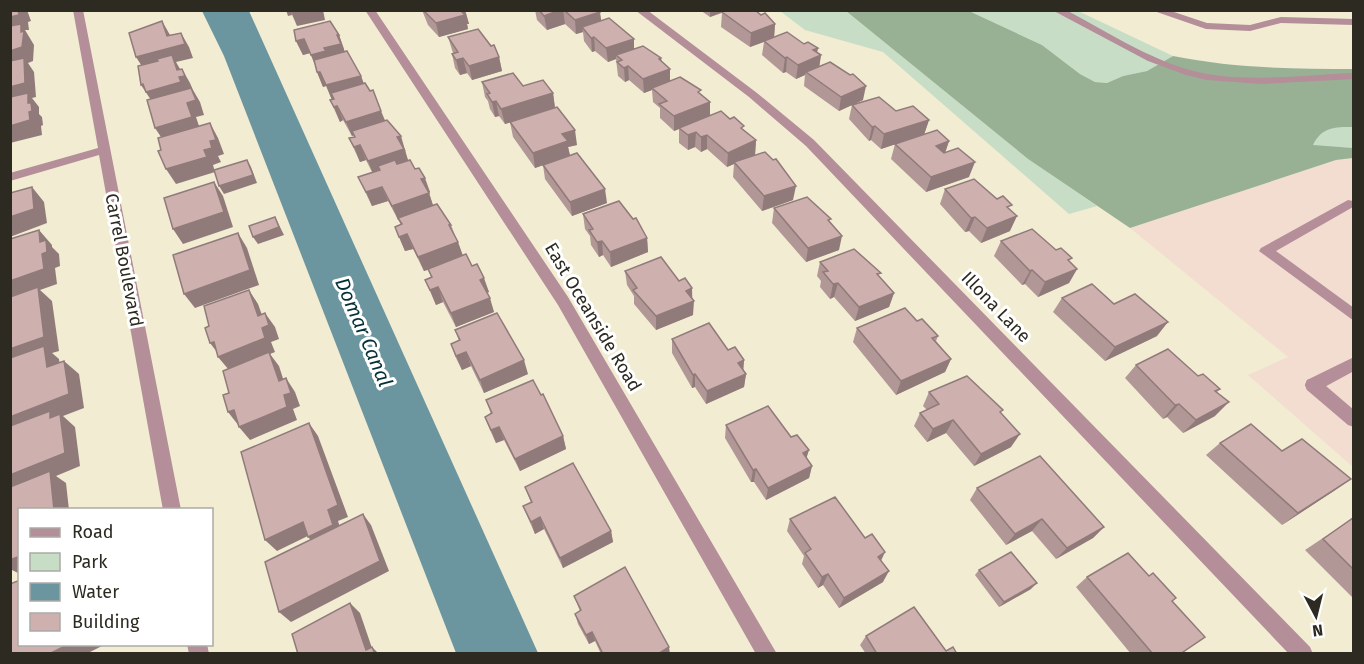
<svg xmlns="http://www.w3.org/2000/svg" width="1364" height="664" viewBox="0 0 1364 664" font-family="'Fira Sans',sans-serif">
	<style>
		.industrial { fill: #f3ddd0 }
		.green { fill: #c8ddc6 }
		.forest { fill: #98b195 }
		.water { fill: #6c969f }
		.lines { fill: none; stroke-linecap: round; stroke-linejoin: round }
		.service { fill: #b48e98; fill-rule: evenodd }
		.minor { fill: #b48e98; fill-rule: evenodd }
		.wall { fill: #b19796 }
		.shaded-wall { fill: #907b7a }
		.building { fill: #ceb0af; stroke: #907b7a; stroke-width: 1.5 }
		.labels { text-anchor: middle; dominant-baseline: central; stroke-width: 6; stroke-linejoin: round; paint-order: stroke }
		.street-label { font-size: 18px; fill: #2c2a21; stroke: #fff }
		.water-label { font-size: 20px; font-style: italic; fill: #043037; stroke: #fff }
	</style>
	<rect width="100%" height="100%" fill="#f1ecd2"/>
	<!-- industrial -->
	<path class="industrial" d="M 1353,158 L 1353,467 L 1248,375 L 1288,357 L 1130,228 L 1336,160 Z"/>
	<!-- green -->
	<g class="green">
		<path d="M 780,11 L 846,11 L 1028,159 L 1097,206 L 1069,214 L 883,52 L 805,30 Z"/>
		<path d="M 969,11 L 1078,11 L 1173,56 L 1147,71 L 1123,76 L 1107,83 L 1095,82 L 1080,74 L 1042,45 Z"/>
		<path d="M 1332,127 L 1353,127 L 1353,148 L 1312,146 L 1319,133 Z"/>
	</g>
	<!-- forest -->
	<path class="forest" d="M 846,11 L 969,11 L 1042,45 L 1080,74 L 1095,82 L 1107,83 L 1123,76 L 1147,71 L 1173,56 C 1232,68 1293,69 1353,69 L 1353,127 C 1334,127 1322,127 1313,145 L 1353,148 L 1353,158 L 1336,160 L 1130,228 L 1028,159 Z"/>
	<!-- water -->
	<path class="water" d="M 202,11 L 249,11 L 538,653 L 456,653 L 224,56 Z"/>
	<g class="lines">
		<!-- service -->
		<g class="service">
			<path d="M 1052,10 L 1066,10 C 1110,33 1157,65 1207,74 C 1255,82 1305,75 1354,73 L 1354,79 L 1262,84 L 1207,80 L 1186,75 L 1148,61 Z"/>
			<path d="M 1151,10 L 1168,10 L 1207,23 L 1250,25 L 1281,17 L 1354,19 L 1354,25 L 1281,23 L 1250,31 L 1206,29 Z"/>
			<path d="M 1348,200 L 1353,201 L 1353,207 L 1276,251 L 1354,308 L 1354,321 L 1259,251 L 1261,248 Z"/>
			<path d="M 1354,357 L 1354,371 L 1319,390 L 1313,392 L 1307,390 L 1305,385 L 1307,380 Z"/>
		</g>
		<!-- minor -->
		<g class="minor">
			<path d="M 73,10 L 83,10 L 181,510 L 163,510 L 99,155 L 10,181 L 10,173 L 98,148 Z"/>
			<path d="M 365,10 L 375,10 L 568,297 L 777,654 L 756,654 L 558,305 Z"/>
			<path d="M 635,10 L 647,10 L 757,93 L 814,140 L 1310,647 L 1313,654 L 1289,654 L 806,146 L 749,97 Z"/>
			<path d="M 1313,378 L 1319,380 L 1354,410 L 1354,427 L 1348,425 L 1307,390 L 1305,385 L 1307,380 Z"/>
			<path d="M 187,644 L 207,644 L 209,654 L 189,654 Z"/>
		</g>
	</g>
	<!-- wall -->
	<g class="wall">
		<path d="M 422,10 L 465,10 L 469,24 L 467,24 L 468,29 L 439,37 L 428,25 Z"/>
		<path d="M 535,10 L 599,10 L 601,21 L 634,49 L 661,58 L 662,62 L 670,69 L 670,81 L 701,94 L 710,102 L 710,116 L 744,130 L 756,140 L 755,155 L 749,158 L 793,200 L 762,211 L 733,177 L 734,164 L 727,167 L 707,149 L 701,152 L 695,147 L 688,150 L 679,143 L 679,129 L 674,131 L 660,118 L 660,108 L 653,102 L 652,90 L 644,93 L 629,80 L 625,82 L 618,76 L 616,59 L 608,62 L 595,51 L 592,52 L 584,41 L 583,32 L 576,34 L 565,24 L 547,30 L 537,20 Z"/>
		<path d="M 700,10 L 755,10 L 775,24 L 774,37 L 804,44 L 818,48 L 817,52 L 821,55 L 819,66 L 863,100 L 854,104 L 896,111 L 929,120 L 924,134 L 949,141 L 945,153 L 969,177 L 926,192 L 891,159 L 895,144 L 881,149 L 871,140 L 869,141 L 849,119 L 852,105 L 839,111 L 804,86 L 805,75 L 796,79 L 786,72 L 783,73 L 762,55 L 764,42 L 750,47 L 721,27 L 722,13 L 710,17 Z"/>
		<path d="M 339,35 L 344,49 L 343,49 L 344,52 L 361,76 L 364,84 L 385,121 L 406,151 L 405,151 L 408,160 L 415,169 L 430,192 L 429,193 L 433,206 L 451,225 L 463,256 L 472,266 L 489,292 L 487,293 L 494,312 L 456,327 L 443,302 L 436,305 L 425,280 L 431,277 L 428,270 L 424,271 L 413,249 L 405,251 L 395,227 L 401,225 L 388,201 L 372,206 L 358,177 L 372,172 L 366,160 L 360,162 L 349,138 L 355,137 L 354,135 L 352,136 L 343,120 L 340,122 L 330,100 L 332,100 L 326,86 L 323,87 L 317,72 L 315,65 L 310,53 L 303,55 L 296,41 Z"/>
		<path d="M 448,37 L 499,57 L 502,71 L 472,80 L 467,73 L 460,75 L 455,68 L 452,54 L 453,53 Z"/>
		<path d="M 482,82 L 523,86 L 553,93 L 555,108 L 505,124 L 499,116 L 495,117 L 490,109 L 488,101 L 485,97 Z"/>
		<path d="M 510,122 L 577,145 L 568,147 L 570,155 L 607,203 L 572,216 L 545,179 L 543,165 L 535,168 L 513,137 Z"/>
		<path d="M 945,189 L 1010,210 L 1010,231 L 981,243 L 969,231 L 965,232 L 940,204 Z"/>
		<path d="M 774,208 L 830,222 L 839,250 L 806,262 L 772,223 Z"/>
		<path d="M 583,214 L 647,238 L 648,252 L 611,267 L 603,255 L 599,257 L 591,245 L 590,236 L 585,229 Z"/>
		<path d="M 1001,241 L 1070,262 L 1077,269 L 1069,283 L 1038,297 L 1025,284 L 1022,285 L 994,256 Z"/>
		<path d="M 820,262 L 879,277 L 894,293 L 889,307 L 855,321 L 834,297 L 830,299 L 820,287 L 821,281 L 817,276 Z"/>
		<path d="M 625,271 L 679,281 L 692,288 L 693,315 L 656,330 L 634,304 L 634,296 L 627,285 Z"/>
		<path d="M 1062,298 L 1114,304 L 1157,336 L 1105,361 L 1053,312 Z"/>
		<path d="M 917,321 L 938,336 L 936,341 L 951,359 L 945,372 L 896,395 L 853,342 L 857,328 Z"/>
		<path d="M 455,330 L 528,374 L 484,393 L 471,366 L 462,370 L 456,358 L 451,344 L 459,341 Z"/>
		<path d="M 672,339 L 728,350 L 744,360 L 743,370 L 746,374 L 744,387 L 706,404 L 695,387 L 692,388 L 672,353 Z"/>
		<path d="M 1136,365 L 1198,376 L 1220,389 L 1217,392 L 1215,416 L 1183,433 L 1167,417 L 1163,419 L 1125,378 Z"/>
		<path d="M 929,392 L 1001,413 L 1011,447 L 974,466 L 946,433 L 927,442 L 914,426 L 920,413 L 927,410 L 923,406 Z"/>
		<path d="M 486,400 L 563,436 L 566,449 L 520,471 L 504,440 L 496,443 L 490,430 L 485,417 L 491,414 Z"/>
		<path d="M 726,425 L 807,458 L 812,466 L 809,478 L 766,500 L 754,482 L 751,482 L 725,438 Z"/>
		<path d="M 1220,443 L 1282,451 L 1351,479 L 1282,525 L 1206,455 Z"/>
		<path d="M 525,487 L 611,531 L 613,542 L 563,568 L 544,529 L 535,534 L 528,518 L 523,506 L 531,503 Z"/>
		<path d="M 977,488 L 1104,527 L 1093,538 L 1056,559 L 1032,531 L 1006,545 L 970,500 Z"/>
		<path d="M 1353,518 L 1353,598 L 1305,550 Z"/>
		<path d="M 790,519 L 881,561 L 883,582 L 839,608 L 823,585 L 818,588 L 802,564 L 804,556 L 787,531 Z"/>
		<path d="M 979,570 L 1031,589 L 999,607 L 975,575 Z"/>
		<path d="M 1149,576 L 1173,601 L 1180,654 L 1131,654 L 1076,587 L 1087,577 Z"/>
		<path d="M 574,596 L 670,654 L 601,654 L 595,641 L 589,644 L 578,624 L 575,614 L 580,611 Z"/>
		<path d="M 866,636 L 946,651 L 957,654 L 866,654 L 860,645 Z"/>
	</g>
	<!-- shaded-wall -->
	<g class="shaded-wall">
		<path d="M 18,10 L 27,10 L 31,21 L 28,22 L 29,30 L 25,30 L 34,45 L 33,61 L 28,63 L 34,72 L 36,97 L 32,98 L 39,107 L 39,114 L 42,117 L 43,125 L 41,126 L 42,135 L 10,143 L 10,17 Z"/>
		<path d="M 286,10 L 291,10 L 292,15 L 288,16 Z"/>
		<path d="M 299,10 L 323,10 L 325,20 L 297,26 L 291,12 Z"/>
		<path d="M 465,10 L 469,24 L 467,24 L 468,29 L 439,37 L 436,23 L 461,11 Z"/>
		<path d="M 560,10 L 563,10 L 565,24 L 547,30 L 544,16 Z"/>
		<path d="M 710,10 L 728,10 L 710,17 Z"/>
		<path d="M 600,12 L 602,26 L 582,27 L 583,32 L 576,34 L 575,20 Z"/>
		<path d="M 162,21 L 170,35 L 181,33 L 189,47 L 193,58 L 176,62 L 180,69 L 182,69 L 190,83 L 193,90 L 200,102 L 204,115 L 196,117 L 201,132 L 165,143 L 155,128 L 155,106 L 141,85 L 145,71 L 136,57 L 167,36 Z"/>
		<path d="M 775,24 L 774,38 L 750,47 L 751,33 Z"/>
		<path d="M 337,35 L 339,35 L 347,58 L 317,69 L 311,55 L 324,48 Z"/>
		<path d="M 594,37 L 595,51 L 592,52 L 591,38 Z"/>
		<path d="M 304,39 L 310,53 L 303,55 L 296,41 Z"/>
		<path d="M 634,39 L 634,53 L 616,55 L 616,59 L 608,62 L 606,48 Z"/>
		<path d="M 818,48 L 816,57 L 821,55 L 819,69 L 806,72 L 805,75 L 796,79 L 798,65 L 813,50 Z"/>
		<path d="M 499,57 L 502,71 L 472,80 L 469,66 Z"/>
		<path d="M 787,57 L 786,72 L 783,73 L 785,58 Z"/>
		<path d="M 463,58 L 467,73 L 460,75 L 456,60 Z"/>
		<path d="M 661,58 L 662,72 L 670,69 L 670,83 L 652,88 L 652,90 L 644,93 L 643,79 L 659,59 Z"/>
		<path d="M 628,66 L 629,80 L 625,82 L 624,68 Z"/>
		<path d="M 317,72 L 320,72 L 326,86 L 323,87 Z"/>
		<path d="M 361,76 L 366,90 L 332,100 L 326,85 Z"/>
		<path d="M 866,86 L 863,100 L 839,111 L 841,97 Z"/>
		<path d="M 553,93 L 555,108 L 505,124 L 501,109 Z"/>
		<path d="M 496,101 L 499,116 L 495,117 L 492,102 Z"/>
		<path d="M 710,102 L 710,116 L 674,131 L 674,116 Z"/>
		<path d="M 337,106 L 343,120 L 340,122 L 334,107 Z"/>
		<path d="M 381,111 L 387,125 L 352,136 L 346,122 Z"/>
		<path d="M 929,120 L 924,135 L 881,149 L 884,134 Z"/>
		<path d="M 210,123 L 218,138 L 224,154 L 218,156 L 221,162 L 213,165 L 215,172 L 176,184 L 166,169 L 204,150 L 210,141 Z"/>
		<path d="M 875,126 L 871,140 L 869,141 L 872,127 Z"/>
		<path d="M 575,130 L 577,145 L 568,147 L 570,156 L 535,168 L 533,153 L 562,134 Z"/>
		<path d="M 696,132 L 695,147 L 688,150 L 688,135 Z"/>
		<path d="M 707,135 L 707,149 L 701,152 L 701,137 Z"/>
		<path d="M 401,136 L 409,164 L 374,176 L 368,161 L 397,137 Z"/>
		<path d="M 756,140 L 755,155 L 735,164 L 734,162 L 734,164 L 727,167 L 728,153 Z"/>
		<path d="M 949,141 L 944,156 L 936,146 Z"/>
		<path d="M 360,145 L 366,160 L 360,162 L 354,147 Z"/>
		<path d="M 247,160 L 251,167 L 257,183 L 224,194 L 219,186 Z"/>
		<path d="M 975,162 L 969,177 L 926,192 L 931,177 Z"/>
		<path d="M 425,178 L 430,192 L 426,194 L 421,179 Z"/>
		<path d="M 214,182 L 223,196 L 233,227 L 183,244 L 173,229 Z"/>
		<path d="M 796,186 L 793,200 L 762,211 L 764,196 Z"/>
		<path d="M 32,187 L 44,202 L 47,223 L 10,237 L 10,217 Z"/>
		<path d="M 382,187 L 388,201 L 372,206 L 366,192 Z"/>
		<path d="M 605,189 L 607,203 L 572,216 L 570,202 Z"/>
		<path d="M 429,193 L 434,208 L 398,220 L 392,206 Z"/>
		<path d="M 1017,216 L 1010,231 L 981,243 L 987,228 Z"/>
		<path d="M 275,217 L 284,235 L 258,244 L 253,237 Z"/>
		<path d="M 975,217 L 969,231 L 965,232 L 971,218 Z"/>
		<path d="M 39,230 L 52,245 L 52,247 L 59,254 L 60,266 L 55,268 L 57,284 L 40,290 L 52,301 L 59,351 L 52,353 L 59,359 L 62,381 L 10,369 L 10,281 L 40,242 Z"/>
		<path d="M 238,233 L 247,248 L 259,285 L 195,308 L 184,294 Z"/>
		<path d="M 407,234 L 413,249 L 405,251 L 399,237 Z"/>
		<path d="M 842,236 L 839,250 L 806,262 L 808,248 Z"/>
		<path d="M 647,238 L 648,252 L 611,267 L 610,252 Z"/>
		<path d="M 602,241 L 603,255 L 599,257 L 597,242 Z"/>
		<path d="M 458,242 L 463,256 L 424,271 L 418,257 Z"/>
		<path d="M 1077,269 L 1069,283 L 1038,297 L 1045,282 Z"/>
		<path d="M 1032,270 L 1025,284 L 1022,285 L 1030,271 Z"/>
		<path d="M 484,278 L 489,292 L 484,294 L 480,280 Z"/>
		<path d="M 838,283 L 834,297 L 830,299 L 833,284 Z"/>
		<path d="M 438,287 L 443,302 L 436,305 L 430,290 Z"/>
		<path d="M 692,288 L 692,302 L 694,301 L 693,315 L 656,330 L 656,316 L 686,291 Z"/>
		<path d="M 249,290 L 258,304 L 266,326 L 265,313 L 275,327 L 279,339 L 271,342 L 275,352 L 270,354 L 279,366 L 288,394 L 286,378 L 295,392 L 300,406 L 293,409 L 297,420 L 250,440 L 239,427 L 229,370 L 218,357 L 220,356 L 210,343 L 258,316 Z"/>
		<path d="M 894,293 L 889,307 L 855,321 L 859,307 Z"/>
		<path d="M 490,298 L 494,312 L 456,327 L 451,313 Z"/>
		<path d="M 1168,322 L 1157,336 L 1105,361 L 1115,347 Z"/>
		<path d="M 466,352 L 471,366 L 462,370 L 456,356 Z"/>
		<path d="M 951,359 L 945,372 L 896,395 L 901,381 Z"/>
		<path d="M 524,360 L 528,374 L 484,393 L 480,380 Z"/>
		<path d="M 744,360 L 743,374 L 738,363 Z"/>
		<path d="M 64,361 L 79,374 L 84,408 L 63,416 L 75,427 L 80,466 L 56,476 L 66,483 L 69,510 L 54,510 L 10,495 L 10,417 Z"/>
		<path d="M 695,374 L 695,387 L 692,388 L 693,375 Z"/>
		<path d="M 746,374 L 744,387 L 706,404 L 707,391 Z"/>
		<path d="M 1229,402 L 1215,416 L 1183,433 L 1196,420 Z"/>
		<path d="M 1179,404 L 1167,417 L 1163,419 L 1175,405 Z"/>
		<path d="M 234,410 L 239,426 L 228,412 Z"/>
		<path d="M 953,420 L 946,433 L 927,442 L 933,429 Z"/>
		<path d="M 309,423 L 318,436 L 348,517 L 338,521 L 343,537 L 319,548 L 308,537 Z"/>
		<path d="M 499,427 L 504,440 L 496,443 L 491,430 Z"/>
		<path d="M 1020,434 L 1011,447 L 974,466 L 981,454 Z"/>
		<path d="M 563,436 L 566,449 L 520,471 L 515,459 Z"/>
		<path d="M 809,450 L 805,463 L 803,453 Z"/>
		<path d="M 812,466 L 809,478 L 766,500 L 768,488 Z"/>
		<path d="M 756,469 L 754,482 L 751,482 L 753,470 Z"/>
		<path d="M 1351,479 L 1334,491 L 1282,525 L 1298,513 Z"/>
		<path d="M 363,514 L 371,525 L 389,571 L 291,622 L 279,612 Z"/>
		<path d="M 540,517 L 544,529 L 535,534 L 531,522 Z"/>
		<path d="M 1042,519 L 1032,531 L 1006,545 L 1015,534 Z"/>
		<path d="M 303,522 L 314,533 L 277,551 L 265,540 Z"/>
		<path d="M 1104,527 L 1093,538 L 1056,559 L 1067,548 Z"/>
		<path d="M 611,531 L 613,542 L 563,568 L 560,558 Z"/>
		<path d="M 885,552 L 880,563 L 878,557 Z"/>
		<path d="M 20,556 L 20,574 L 10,569 L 10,560 Z"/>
		<path d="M 889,571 L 883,582 L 839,608 L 844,598 Z"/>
		<path d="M 828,574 L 823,585 L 818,588 L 822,577 Z"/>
		<path d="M 1037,583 L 1031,589 L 999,607 L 1004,602 Z"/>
		<path d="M 350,603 L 360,613 L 374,654 L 366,650 Z"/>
		<path d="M 592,632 L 595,641 L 589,644 L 586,635 Z"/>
		<path d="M 67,645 L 104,645 L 86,654 L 49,654 Z"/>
		<path d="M 372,647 L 379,654 L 375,654 Z"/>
		<path d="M 669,647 L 670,654 L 658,654 Z"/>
	</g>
	<!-- building -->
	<g class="building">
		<path d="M 10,10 L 18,10 L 19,15 L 10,17 Z"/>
		<path d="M 426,10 L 463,10 L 461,11 L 465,15 L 436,23 L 424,11 Z"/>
		<path d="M 539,10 L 560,10 L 544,16 Z"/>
		<path d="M 564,10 L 599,10 L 600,12 L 575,20 Z"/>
		<path d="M 727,10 L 755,10 L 761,15 L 765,13 L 775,24 L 751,33 L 722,12 Z"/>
		<path d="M 609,18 L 634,39 L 606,48 L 594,37 L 591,38 L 582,27 Z"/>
		<path d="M 162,21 L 167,36 L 181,33 L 185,44 L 136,57 L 129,33 Z"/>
		<path d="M 330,21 L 339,35 L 337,35 L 341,44 L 324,48 L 326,51 L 311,55 L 304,39 L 296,41 L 294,30 Z"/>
		<path d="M 21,24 L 21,32 L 24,31 L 22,47 L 10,51 L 10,26 Z"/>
		<path d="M 478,29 L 491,46 L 494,45 L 499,57 L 469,66 L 463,58 L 456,60 L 452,54 L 458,52 L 448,37 Z"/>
		<path d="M 787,32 L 804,44 L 808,42 L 818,48 L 813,50 L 821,55 L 798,65 L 787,57 L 785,58 L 764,41 Z"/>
		<path d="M 643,46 L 661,58 L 659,59 L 670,69 L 643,79 L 628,66 L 624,68 L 617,62 L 622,60 L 616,55 Z"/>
		<path d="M 347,51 L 361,76 L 326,85 L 320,72 L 317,72 L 314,60 Z"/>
		<path d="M 172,55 L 177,70 L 182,69 L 185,76 L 179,77 L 181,82 L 146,92 L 143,84 L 141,85 L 138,66 L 158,61 L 157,59 Z"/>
		<path d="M 24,58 L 25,83 L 10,87 L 10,61 Z"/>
		<path d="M 830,62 L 850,75 L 853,74 L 866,86 L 841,97 L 806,72 Z"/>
		<path d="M 513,73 L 523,86 L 543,80 L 553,93 L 501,109 L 496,101 L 492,102 L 487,94 L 490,93 L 482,82 Z"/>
		<path d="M 680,77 L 701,90 L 698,92 L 710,102 L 674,116 L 659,104 L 667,101 L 652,88 Z"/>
		<path d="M 365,83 L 370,91 L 373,90 L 381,111 L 346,122 L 337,106 L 334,107 L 330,100 L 334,99 L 331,93 Z"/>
		<path d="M 191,88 L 196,100 L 187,103 L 192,117 L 155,128 L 147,100 Z"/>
		<path d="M 28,93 L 28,103 L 31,103 L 32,111 L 29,112 L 30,120 L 10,126 L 10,97 Z"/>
		<path d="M 879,97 L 896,111 L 913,106 L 929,120 L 884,134 L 875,126 L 872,127 L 852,105 Z"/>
		<path d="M 557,107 L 575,130 L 562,134 L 568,141 L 533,153 L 510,122 Z"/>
		<path d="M 721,111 L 730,119 L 734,117 L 744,126 L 741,128 L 756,140 L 728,153 L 707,135 L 701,137 L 696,132 L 688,135 L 679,128 Z"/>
		<path d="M 387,120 L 401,136 L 397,137 L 404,149 L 368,161 L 360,145 L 354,147 L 349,138 L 355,137 L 352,131 Z"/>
		<path d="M 210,123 L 216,140 L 210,141 L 212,148 L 204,150 L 207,157 L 166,169 L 158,151 L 161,150 L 158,138 Z"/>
		<path d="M 937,130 L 949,141 L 936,146 L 944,153 L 958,148 L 975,162 L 931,177 L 895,144 Z"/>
		<path d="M 765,152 L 773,160 L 776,159 L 796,186 L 764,196 L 734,162 Z"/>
		<path d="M 577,153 L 605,189 L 570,202 L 543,165 Z"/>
		<path d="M 247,160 L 253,175 L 219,186 L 214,170 Z"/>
		<path d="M 395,160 L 397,164 L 410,160 L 415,169 L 419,168 L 425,178 L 421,179 L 429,193 L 392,206 L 382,187 L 366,192 L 358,177 L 380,170 L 378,166 Z"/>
		<path d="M 974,179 L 997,199 L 1003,196 L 1012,205 L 1007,207 L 1017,216 L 987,228 L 975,217 L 971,218 L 945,189 Z"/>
		<path d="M 214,182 L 224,212 L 173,229 L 164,198 Z"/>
		<path d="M 32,187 L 34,209 L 10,217 L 10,193 Z"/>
		<path d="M 807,197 L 831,219 L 828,220 L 842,236 L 808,248 L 774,208 Z"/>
		<path d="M 619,201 L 633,219 L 636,218 L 647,238 L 610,252 L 602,241 L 597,242 L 589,230 L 593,229 L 583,214 Z"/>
		<path d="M 437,204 L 451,225 L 449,225 L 458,242 L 418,257 L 407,234 L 399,237 L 395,227 L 402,224 L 398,218 Z"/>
		<path d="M 275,217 L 279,227 L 253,237 L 249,226 Z"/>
		<path d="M 1032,229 L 1056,250 L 1061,248 L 1072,258 L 1068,260 L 1077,269 L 1045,282 L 1032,270 L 1030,271 L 1001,241 Z"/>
		<path d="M 39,230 L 40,242 L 46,240 L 47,252 L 42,254 L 44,269 L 10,281 L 10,239 Z"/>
		<path d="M 238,233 L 250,270 L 184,294 L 173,255 Z"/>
		<path d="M 854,249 L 881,273 L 877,274 L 894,293 L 859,307 L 838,283 L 833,284 L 823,272 L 828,271 L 820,262 Z"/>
		<path d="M 466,254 L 472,266 L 477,264 L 484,278 L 480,280 L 490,298 L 451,313 L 438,287 L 430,290 L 425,280 L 432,277 L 428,269 Z"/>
		<path d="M 661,257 L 679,281 L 685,278 L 692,288 L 686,291 L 694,301 L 656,316 L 633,290 L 637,288 L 625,271 Z"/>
		<path d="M 1092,284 L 1114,304 L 1135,294 L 1168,322 L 1115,347 L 1062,298 Z"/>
		<path d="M 38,287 L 44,337 L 10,349 L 10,297 Z"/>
		<path d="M 249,290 L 258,316 L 265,313 L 269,325 L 262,328 L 265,338 L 218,357 L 214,342 L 210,343 L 205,328 L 209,326 L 204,306 Z"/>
		<path d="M 905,308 L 917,321 L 922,319 L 938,336 L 932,338 L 951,359 L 901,381 L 857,328 Z"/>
		<path d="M 497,313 L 524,360 L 480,380 L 466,352 L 456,356 L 451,344 L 460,340 L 455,330 Z"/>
		<path d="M 709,323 L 728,350 L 735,347 L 744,360 L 738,363 L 746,374 L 707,391 L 695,374 L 693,375 L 672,339 Z"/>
		<path d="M 44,346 L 47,367 L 64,361 L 69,394 L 10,417 L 10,358 Z"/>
		<path d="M 1168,349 L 1198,376 L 1203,374 L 1220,389 L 1215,391 L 1229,402 L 1196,420 L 1179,404 L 1175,405 L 1136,365 Z"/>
		<path d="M 269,352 L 279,381 L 286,378 L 291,393 L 284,395 L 287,407 L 239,427 L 234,410 L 228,412 L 223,395 L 229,393 L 223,371 Z"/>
		<path d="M 967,376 L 1003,410 L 1000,412 L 1020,434 L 981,454 L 953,420 L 933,429 L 920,413 L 939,404 L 929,392 Z"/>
		<path d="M 533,380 L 541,395 L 543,394 L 563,436 L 515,459 L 499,427 L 491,430 L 485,417 L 492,413 L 486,400 Z"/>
		<path d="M 768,406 L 791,437 L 797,435 L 809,450 L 803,453 L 812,466 L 768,488 L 756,469 L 753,470 L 726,425 Z"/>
		<path d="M 50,411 L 50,418 L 60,414 L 65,453 L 10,475 L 10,426 Z"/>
		<path d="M 309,423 L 338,505 L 328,510 L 333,525 L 308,537 L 303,522 L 265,540 L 241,452 Z"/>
		<path d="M 1251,424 L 1282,451 L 1302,439 L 1351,479 L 1298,513 L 1220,443 Z"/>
		<path d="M 1040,456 L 1104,527 L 1067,548 L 1042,519 L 1015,534 L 977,488 Z"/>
		<path d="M 573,463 L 611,531 L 560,558 L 540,517 L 531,522 L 523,506 L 532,502 L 525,487 Z"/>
		<path d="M 50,471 L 54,510 L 20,510 L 20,556 L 10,560 L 10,487 Z"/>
		<path d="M 835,497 L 865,538 L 872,534 L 885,552 L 878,557 L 889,571 L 844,598 L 828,574 L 822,577 L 805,553 L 811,549 L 790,519 Z"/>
		<path d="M 363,514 L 380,561 L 279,612 L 265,562 Z"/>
		<path d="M 1353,518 L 1353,569 L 1323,539 Z"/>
		<path d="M 1011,552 L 1037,583 L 1004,602 L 979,570 Z"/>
		<path d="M 1128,553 L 1149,576 L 1153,573 L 1176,598 L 1172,601 L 1205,637 L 1180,654 L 1153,654 L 1087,577 Z"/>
		<path d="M 625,567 L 669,647 L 658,654 L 603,654 L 592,632 L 586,635 L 575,614 L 581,610 L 574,596 Z"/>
		<path d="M 20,580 L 20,645 L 67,645 L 49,654 L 10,654 L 10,584 Z"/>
		<path d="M 350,603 L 366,650 L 372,647 L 375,654 L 298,654 L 292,634 Z"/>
		<path d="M 914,607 L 946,651 L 953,647 L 957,654 L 877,654 L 866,636 Z"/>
	</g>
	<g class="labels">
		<!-- street labels -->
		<g class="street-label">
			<text transform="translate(124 260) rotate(79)">Carrel Boulevard</text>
			<text transform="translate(996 307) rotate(46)">Illona Lane</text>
			<text transform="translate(593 317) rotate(59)">East Oceanside Road</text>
		</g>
		<!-- water labels -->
		<g class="water-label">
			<text transform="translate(364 332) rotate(67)">Domar Canal</text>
		</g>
	</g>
	<!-- border -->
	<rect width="1364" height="664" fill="none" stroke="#2c2a21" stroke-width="24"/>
	<!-- legend -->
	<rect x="18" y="508" width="195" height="138" fill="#ffffff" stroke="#abaaa6" stroke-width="1.5"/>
	<rect x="30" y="528" width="30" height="9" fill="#b48e98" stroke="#abaaa6" stroke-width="1.5"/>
	<text x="72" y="538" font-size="18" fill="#2c2a21">Road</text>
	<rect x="30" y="553" width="30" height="18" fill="#c8ddc6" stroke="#abaaa6" stroke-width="1.5"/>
	<text x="72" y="568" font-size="18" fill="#2c2a21">Park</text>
	<rect x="30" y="583" width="30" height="18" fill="#6c969f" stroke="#abaaa6" stroke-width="1.5"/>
	<text x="72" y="598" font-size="18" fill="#2c2a21">Water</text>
	<rect x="30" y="613" width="30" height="18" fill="#ceb0af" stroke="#abaaa6" stroke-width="1.5"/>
	<text x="72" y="628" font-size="18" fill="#2c2a21">Building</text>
	<!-- north arrow -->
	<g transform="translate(1316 616) rotate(173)" stroke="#ffffff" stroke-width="4.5" paint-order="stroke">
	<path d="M0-4.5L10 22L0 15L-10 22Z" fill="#2c2a21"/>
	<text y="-9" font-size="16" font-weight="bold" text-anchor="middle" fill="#2c2a21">N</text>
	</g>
</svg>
